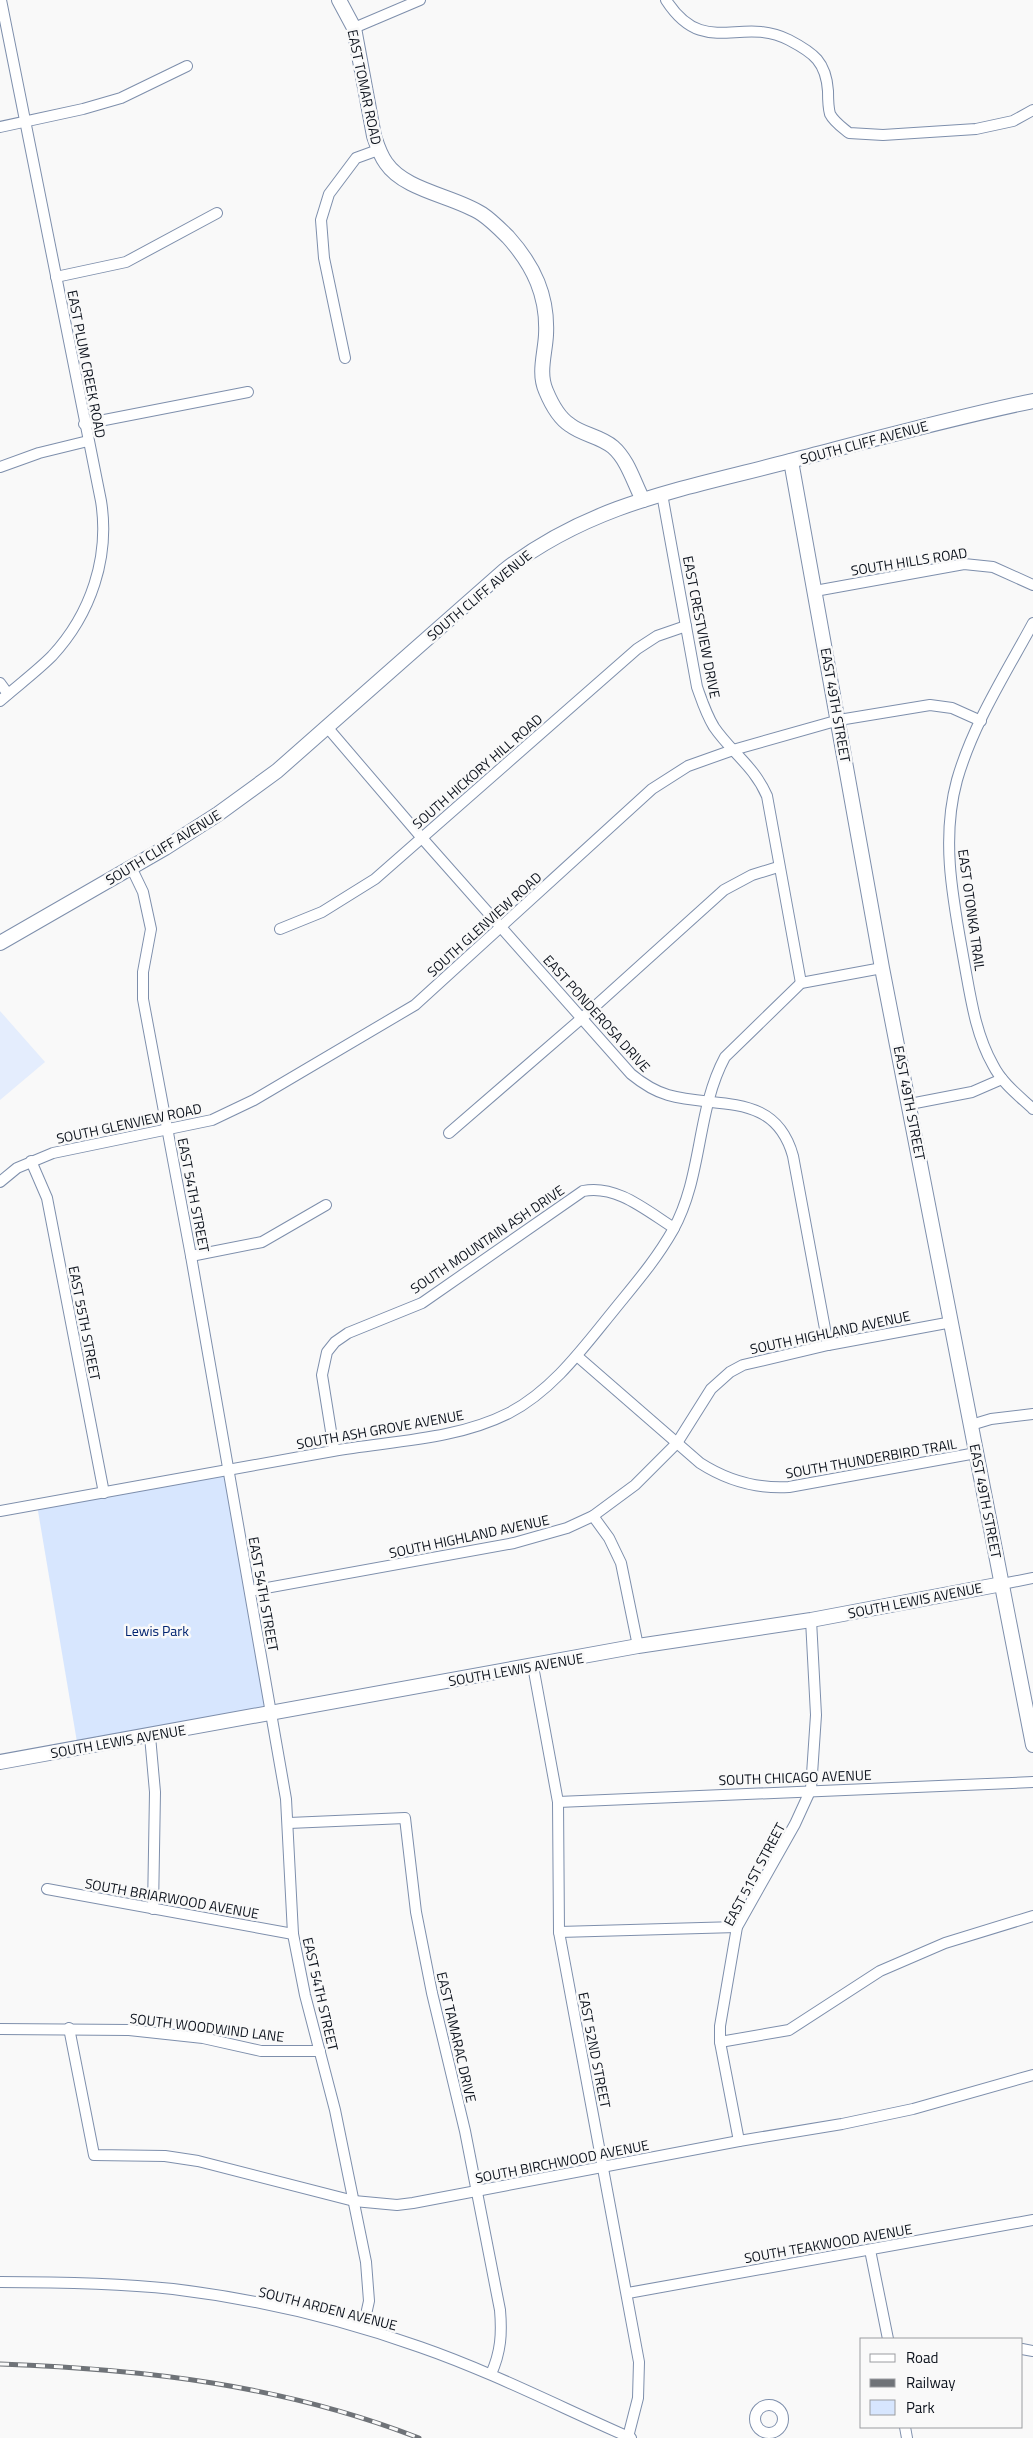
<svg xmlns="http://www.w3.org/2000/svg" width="1033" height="2438" viewBox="0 0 1033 2438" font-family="'Titillium Web',sans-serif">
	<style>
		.built { fill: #e4edfd }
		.green { fill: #d7e6fe }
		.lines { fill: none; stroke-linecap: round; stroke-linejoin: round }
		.street-casing { stroke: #7e8fac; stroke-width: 12 }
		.secondary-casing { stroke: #7e8fac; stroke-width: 16 }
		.street { stroke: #fff; stroke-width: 10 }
		.secondary { stroke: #fff; stroke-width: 14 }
		.rail-casing { stroke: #6f7378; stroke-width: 5 }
		.rail { stroke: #f9f9f9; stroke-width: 3; stroke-dasharray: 9; stroke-linecap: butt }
		.labels { text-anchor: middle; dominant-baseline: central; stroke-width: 5; stroke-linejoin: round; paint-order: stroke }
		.street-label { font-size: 14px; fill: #0d131d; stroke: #f9f9f9 }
		.park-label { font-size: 14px; fill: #002370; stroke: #f9f9f9 }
	</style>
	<rect width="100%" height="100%" fill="#f9f9f9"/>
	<!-- built -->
	<path class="built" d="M 0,1011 L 45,1062 L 0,1100 Z"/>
	<!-- green -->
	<path class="green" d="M 228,1469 L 271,1714 L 78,1748 L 37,1505 Z"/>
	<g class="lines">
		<defs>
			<g id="street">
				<path d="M 666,0 C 704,59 740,15 789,40 C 814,53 826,62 828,91 C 828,98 828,107 830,114 C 834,122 843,128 849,133 L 883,135 L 976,129 L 1013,121 L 1033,110"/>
				<path d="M 354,28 L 420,0"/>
				<path d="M 0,127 L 83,109 L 121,98 L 187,66"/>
				<path d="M 56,277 L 126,262 L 217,213"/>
				<path d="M 345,358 L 324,258 L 321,220 L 329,194 L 356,158 L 378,150"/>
				<path d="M 84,424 L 248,392"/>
				<path d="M 0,467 L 39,453 L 88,441"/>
				<path d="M 662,494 L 697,687 C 702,701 706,714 714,727 C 731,752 754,766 767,796 L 801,983"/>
				<path d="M 815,591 L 964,564 L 993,567 L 1033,585"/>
				<path d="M 1033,623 C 1006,673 973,724 957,780 C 940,842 954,904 965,967 C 971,1000 976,1035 993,1065 C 1002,1083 1018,1095 1033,1109"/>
				<path d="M 0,683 L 8,694"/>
				<path d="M 0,701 C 17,686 36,672 52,656 C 91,614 110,557 101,501 L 1,0"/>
				<path d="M 327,727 L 422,838 L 631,1074 C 642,1083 654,1091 668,1095 C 717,1109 775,1091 793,1156 L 828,1345"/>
				<path d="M 131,867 L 143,892 L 151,929 L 143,972 L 143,999 L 191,1256 L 286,1799 L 293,1934 L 305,1995 L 335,2110 L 366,2262 L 369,2301 L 363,2328"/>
				<path d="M 280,929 L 322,912 L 375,879 L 637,649 L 657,636 L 686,626"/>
				<path d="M 910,1104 L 972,1092 L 1002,1079"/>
				<path d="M 449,1133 L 582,1018 L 724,890 L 752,875 L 778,867"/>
				<path d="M 31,1161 L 47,1198 L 104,1493"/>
				<path d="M 0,1182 L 17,1168 L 53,1153 L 212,1120 L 254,1100 L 415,1005 L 652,789 L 688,766 L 733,750 L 839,720 L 930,705 L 952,708 L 981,721"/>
				<path d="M 191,1256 L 262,1242 L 326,1205"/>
				<path d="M 577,1356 L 700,1463 C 728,1481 756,1489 789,1487 L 976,1453"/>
				<path d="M 971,1425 L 991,1419 L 1033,1414"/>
				<path d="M 334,1450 L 322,1375 L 327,1352 L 335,1342 L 348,1333 L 422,1303 L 583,1191 C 616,1184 647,1211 674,1228"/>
				<path d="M 0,1511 C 111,1492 222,1470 333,1451 C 391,1441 456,1440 509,1413 C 553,1390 583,1348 614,1310 C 635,1284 656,1260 673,1230 C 703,1176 696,1111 725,1057 L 801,983 L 882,968"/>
				<path d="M 593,1516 L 609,1538 L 621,1563 L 638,1646"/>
				<path d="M 1002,1584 L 1033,1578"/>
				<path d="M 250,1591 L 514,1543 L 567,1528 L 593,1516 L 635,1485 L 677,1443 L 711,1389 L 730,1372 L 743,1365 L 828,1345 L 952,1322"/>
				<path d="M 533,1666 L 558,1802 L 559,1932 L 639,2362 L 638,2398 L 628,2437"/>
				<path d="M 150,1736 L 155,1792 L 153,1909"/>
				<path d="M 558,1802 L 1033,1782"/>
				<path d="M 289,1823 L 405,1818 L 416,1912 L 432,1993 L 465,2131 L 500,2310 C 502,2333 501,2352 491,2374"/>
				<path d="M 47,1889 L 293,1934"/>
				<path d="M 559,1932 L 737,1927"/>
				<path d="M 69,2028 L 94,2155 L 165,2156 L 198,2161 L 354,2201 L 397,2205 L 413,2203 L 739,2141 L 842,2124 L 913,2109 L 1033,2075"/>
				<path d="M 0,2029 L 129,2030 L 203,2038 L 261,2051 L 320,2051"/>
				<path d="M 720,2042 L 789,2030 L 880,1971 L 945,1943 L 1033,1916"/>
				<path d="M 739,2141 L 720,2042 L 720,2026 L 737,1927 L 795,1824 L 811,1789 L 816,1715 L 811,1620"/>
				<path d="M 870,2250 L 888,2339"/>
				<path d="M 0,2282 C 58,2282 116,2283 173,2289 C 256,2299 341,2319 420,2347 C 492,2372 560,2407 631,2438"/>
				<path d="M 628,2293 L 1033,2220"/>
				<path d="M 1022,2349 L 1033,2351"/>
				<circle cx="769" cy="2419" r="14"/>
				<path d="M 905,2427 L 907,2438"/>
			</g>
			<g id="secondary">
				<path d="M 339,0 L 354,28 L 374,136 C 377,145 380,155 386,163 C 405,191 455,196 482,214 C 491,220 500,229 508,237 C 534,266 548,296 546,335 C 545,354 538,373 546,391 C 551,403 559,418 570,425 C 583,435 600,436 613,447 C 628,460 634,483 643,500"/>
				<path d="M 791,461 L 882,968 L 1033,1745"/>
				<path d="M 0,943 L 165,848 L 218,814 L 277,771 L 505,570 C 594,502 685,489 790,461 C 871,440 951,418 1033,401"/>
				<path d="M 0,1762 L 638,1646 L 811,1620 L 1002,1584"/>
			</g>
		</defs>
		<!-- street casing -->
		<use href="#street" class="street-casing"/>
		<!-- secondary casing -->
		<use href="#secondary" class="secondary-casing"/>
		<!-- street -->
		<use href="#street" class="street"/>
		<!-- secondary -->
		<use href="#secondary" class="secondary"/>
		<defs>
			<path id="rail" d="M 0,2364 C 144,2369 283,2385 419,2438"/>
		</defs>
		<!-- rail casing -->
		<use href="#rail" class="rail-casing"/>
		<!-- rail -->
		<use href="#rail" class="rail"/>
	</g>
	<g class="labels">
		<!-- street labels -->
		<g class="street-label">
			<text transform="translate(365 87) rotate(78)">EAST TOMAR ROAD</text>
			<text transform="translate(87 364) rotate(79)">EAST PLUM CREEK ROAD</text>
			<text transform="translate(864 442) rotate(-15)">SOUTH CLIFF AVENUE</text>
			<text transform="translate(909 561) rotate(-9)">SOUTH HILLS ROAD</text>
			<text transform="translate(479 595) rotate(-40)">SOUTH CLIFF AVENUE</text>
			<text transform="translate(702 627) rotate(79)">EAST CRESTVIEW DRIVE</text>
			<text transform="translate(836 705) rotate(80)">EAST 49TH STREET</text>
			<text transform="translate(477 771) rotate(-41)">SOUTH HICKORY HILL ROAD</text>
			<text transform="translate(163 847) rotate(-31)">SOUTH CLIFF AVENUE</text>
			<text transform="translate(972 910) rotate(82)">EAST OTONKA TRAIL</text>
			<text transform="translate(484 924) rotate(-42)">SOUTH GLENVIEW ROAD</text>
			<text transform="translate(597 1013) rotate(48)">EAST PONDEROSA DRIVE</text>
			<text transform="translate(910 1103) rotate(79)">EAST 49TH STREET</text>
			<text transform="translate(129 1123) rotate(-12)">SOUTH GLENVIEW ROAD</text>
			<text transform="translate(194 1195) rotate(79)">EAST 54TH STREET</text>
			<text transform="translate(487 1239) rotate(-34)">SOUTH MOUNTAIN ASH DRIVE</text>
			<text transform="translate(85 1323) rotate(79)">EAST 55TH STREET</text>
			<text transform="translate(830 1332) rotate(-12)">SOUTH HIGHLAND AVENUE</text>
			<text transform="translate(380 1429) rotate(-10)">SOUTH ASH GROVE AVENUE</text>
			<text transform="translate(871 1458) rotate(-10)">SOUTH THUNDERBIRD TRAIL</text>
			<text transform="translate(986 1501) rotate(79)">EAST 49TH STREET</text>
			<text transform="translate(469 1536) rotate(-12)">SOUTH HIGHLAND AVENUE</text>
			<text transform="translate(264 1594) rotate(80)">EAST 54TH STREET</text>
			<text transform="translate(915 1600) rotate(-11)">SOUTH LEWIS AVENUE</text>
			<text transform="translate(516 1669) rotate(-10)">SOUTH LEWIS AVENUE</text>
			<text transform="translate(118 1741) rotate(-10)">SOUTH LEWIS AVENUE</text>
			<text transform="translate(795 1777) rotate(-2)">SOUTH CHICAGO AVENUE</text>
			<text transform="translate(754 1874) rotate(-62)">EAST 51ST STREET</text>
			<text transform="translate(172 1898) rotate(10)">SOUTH BRIARWOOD AVENUE</text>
			<text transform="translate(321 1994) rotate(77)">EAST 54TH STREET</text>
			<text transform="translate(207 2027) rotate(7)">SOUTH WOODWIND LANE</text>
			<text transform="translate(457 2037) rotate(77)">EAST TAMARAC DRIVE</text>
			<text transform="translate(595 2050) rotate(79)">EAST 52ND STREET</text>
			<text transform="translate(562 2161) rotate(-11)">SOUTH BIRCHWOOD AVENUE</text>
			<text transform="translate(828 2243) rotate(-10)">SOUTH TEAKWOOD AVENUE</text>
			<text transform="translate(328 2308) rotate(14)">SOUTH ARDEN AVENUE</text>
		</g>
		<!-- park labels -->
		<g class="park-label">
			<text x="157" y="1630">Lewis Park</text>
		</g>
	</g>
	<!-- legend -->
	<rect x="860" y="2338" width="162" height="90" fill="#f9f9f9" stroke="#9b9da1"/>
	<rect x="870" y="2354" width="25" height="8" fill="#ffffff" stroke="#9b9da1"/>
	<text x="906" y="2363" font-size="15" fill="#0d131d">Road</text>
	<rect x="870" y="2379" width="25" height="8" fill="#6f7378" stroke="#9b9da1"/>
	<text x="906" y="2388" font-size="15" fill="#0d131d">Railway</text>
	<rect x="870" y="2400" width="25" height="15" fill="#d7e6fe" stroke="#9b9da1"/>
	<text x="906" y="2413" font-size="15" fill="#0d131d">Park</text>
</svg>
